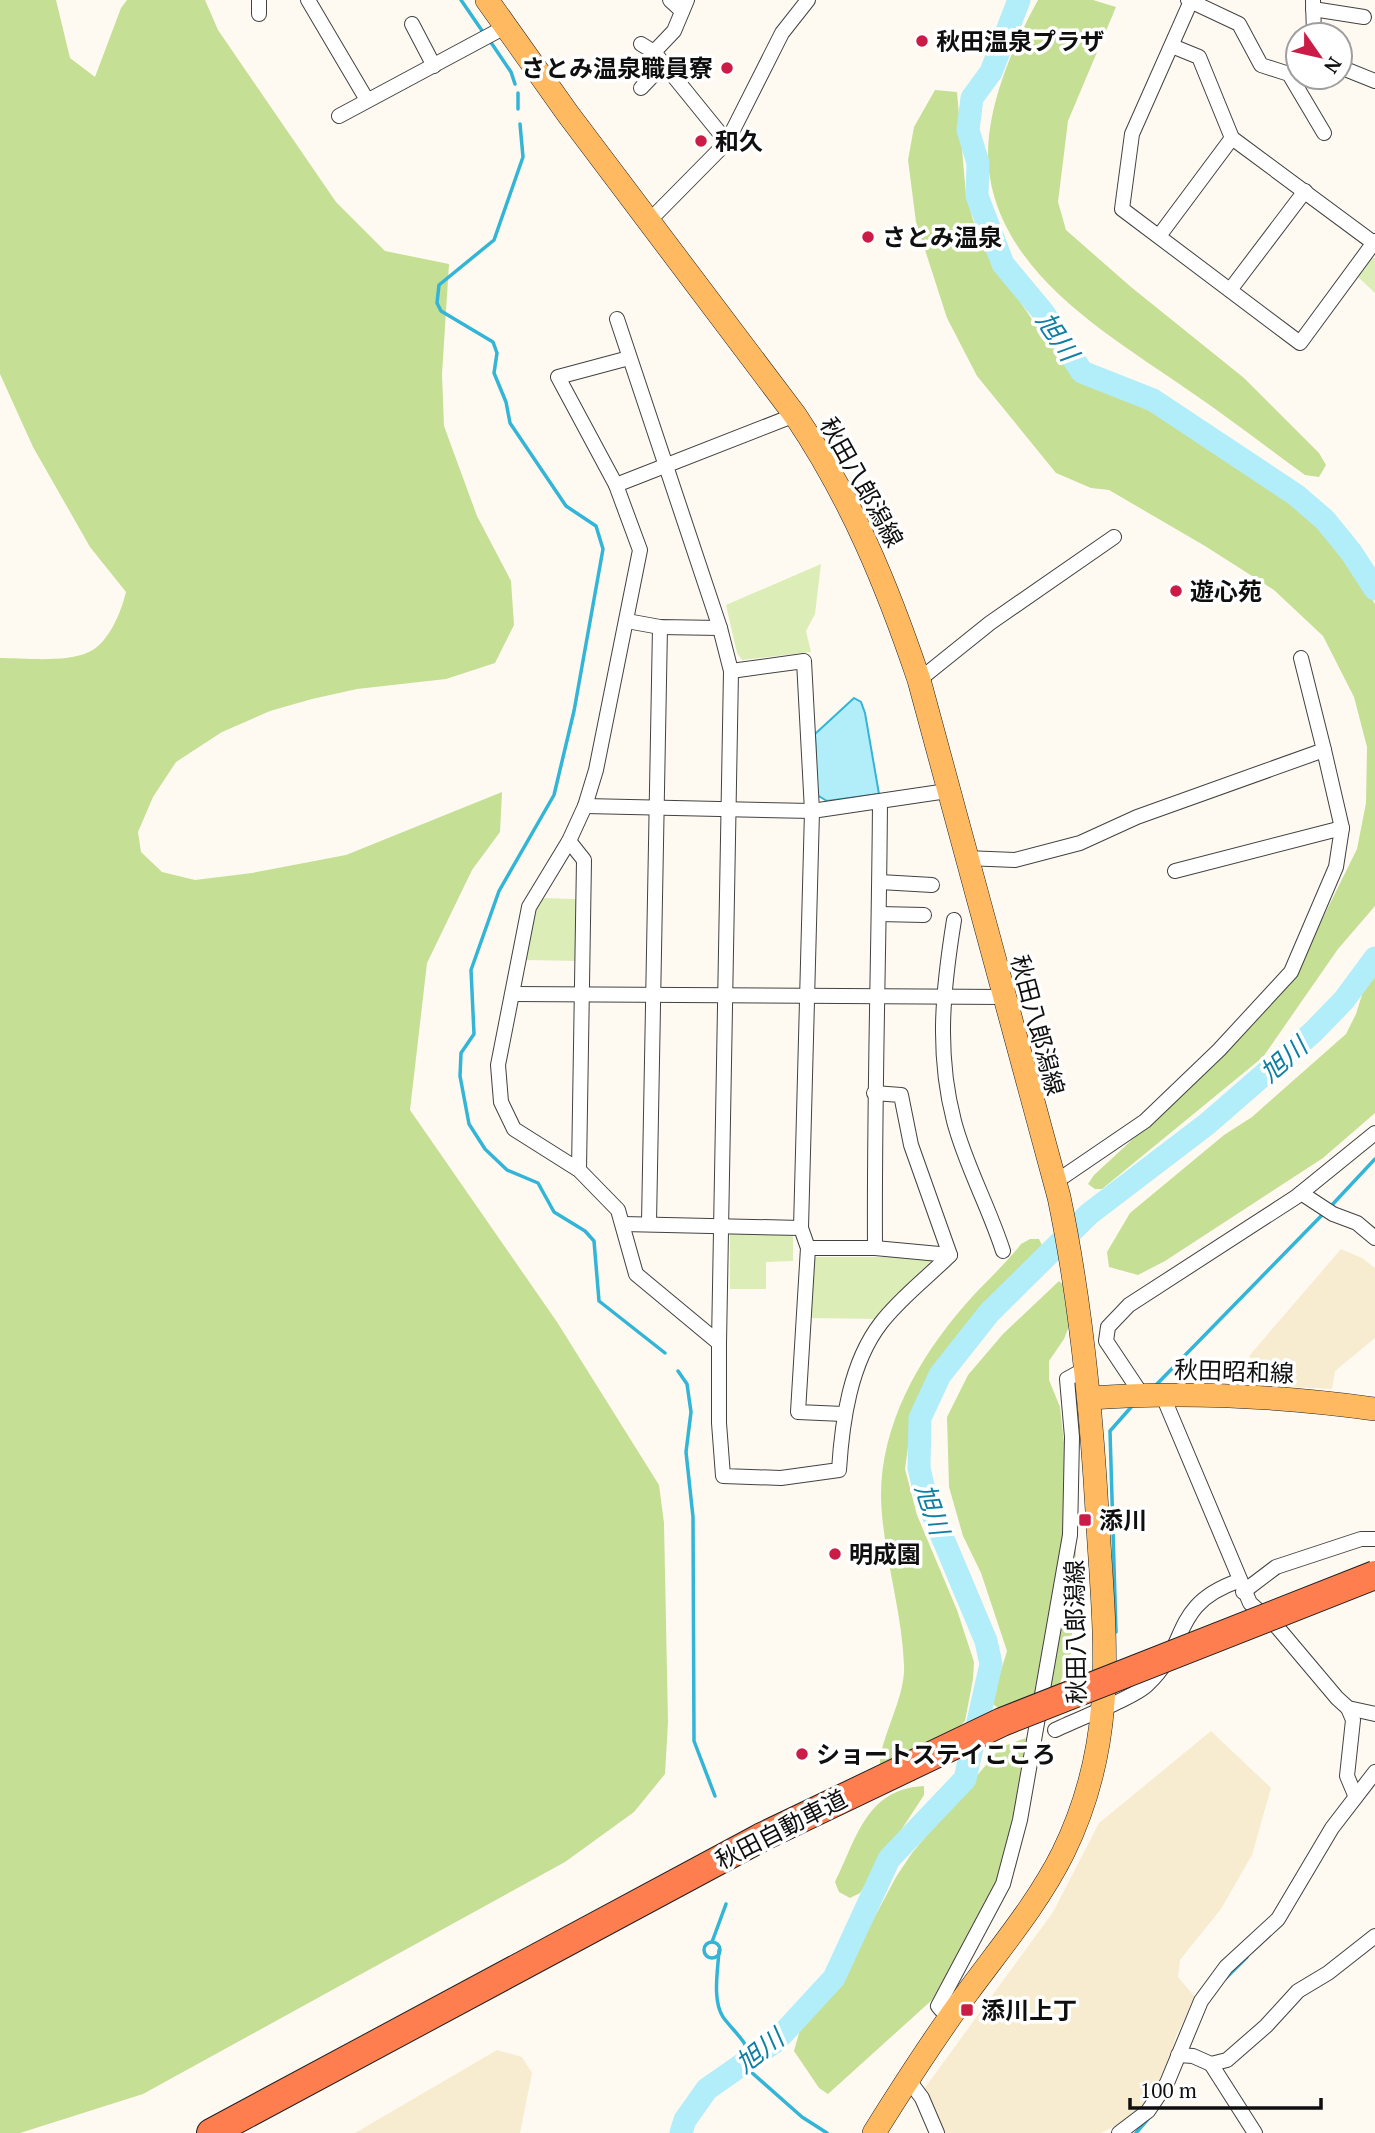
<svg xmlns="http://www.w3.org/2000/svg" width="1375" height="2133" viewBox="0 0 1375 2133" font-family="'PT Serif','Noto Sans JP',serif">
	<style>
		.farmland { fill: #f7eccf }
		.green { fill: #ddedb7 }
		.forest { fill: #c5df95 }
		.water { fill: #b2edfa; stroke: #33b5d7; stroke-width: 2 }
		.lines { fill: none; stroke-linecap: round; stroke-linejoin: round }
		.stream { stroke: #33b5d7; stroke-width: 3.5 }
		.river { stroke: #b2edfa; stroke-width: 23 }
		.minor-casing { stroke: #424242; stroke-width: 16 }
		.primary-casing { stroke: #202020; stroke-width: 24 }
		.motorway-casing { stroke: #202020; stroke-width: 30 }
		.minor { stroke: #fff; stroke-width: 14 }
		.primary { stroke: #ffba61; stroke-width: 23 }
		.motorway { stroke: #fe7e50; stroke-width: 28 }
		.motorway-bridge-casing { stroke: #202020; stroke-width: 30; stroke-linecap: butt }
		.motorway-bridge { stroke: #fe7e50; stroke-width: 28 }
		.poi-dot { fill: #ca1c46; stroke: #fff; stroke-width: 2.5 }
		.labels { text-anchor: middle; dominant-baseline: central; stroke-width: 7; stroke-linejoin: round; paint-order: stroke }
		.poi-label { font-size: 24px; font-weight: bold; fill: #0f0f0f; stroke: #fff; text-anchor: start }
		.street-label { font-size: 24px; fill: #0f0f0f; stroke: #fff }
		.water-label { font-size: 26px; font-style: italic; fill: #0e7fa3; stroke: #fff }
	</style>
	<rect width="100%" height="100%" fill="#fffaf1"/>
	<!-- farmland -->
	<g class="farmland">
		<path d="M 1341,1249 L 1362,1258 L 1375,1268 L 1375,1338 L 1335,1371 L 1332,1389 L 1272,1386 L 1249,1356 Z"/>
		<path d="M 1211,1731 L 1271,1788 L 1252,1855 L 1221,1909 L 1180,1960 L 1178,1977 L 1195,1997 L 1176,2036 L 1165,2076 L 1136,2116 L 1101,2133 L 943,2133 L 924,2089 L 1053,1912 L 1099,1823 Z"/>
		<path d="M 497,2050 L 522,2057 L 532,2073 L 520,2133 L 355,2133 Z"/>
	</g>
	<!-- green -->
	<g class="green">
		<path d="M 1372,258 L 1375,258 L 1375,293 L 1358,277 Z"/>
		<path d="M 821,564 L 815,614 L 806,631 L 811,652 L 742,660 L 737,653 L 726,605 Z"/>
		<path d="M 540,898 L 577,899 L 578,961 L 524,960 L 532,910 Z"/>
		<path d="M 793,1233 L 793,1261 L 766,1262 L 766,1289 L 730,1289 L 730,1234 Z"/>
		<path d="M 811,1257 L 930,1257 L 933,1268 L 879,1319 L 808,1318 Z"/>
	</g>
	<!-- forest -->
	<g class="forest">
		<path d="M 0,0 L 56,0 L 70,58 L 95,77 L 121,8 L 127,0 L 205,0 L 218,30 L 336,202 L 385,251 L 449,264 L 442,374 L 444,426 L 477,516 L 511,581 L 514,625 L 495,663 L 446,679 L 357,689 L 312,699 L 270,711 L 222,732 L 176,762 L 153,797 L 138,832 L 141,852 L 162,872 L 195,880 L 252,873 L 346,855 L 502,792 L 500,832 L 472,870 L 427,963 L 410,1110 L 557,1322 L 659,1485 L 664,1523 L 668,1722 L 665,1774 L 634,1812 L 565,1862 L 143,2094 L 20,2133 L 0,2133 L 0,658 C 24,658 66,663 89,652 C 109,643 121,612 126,592 L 90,547 L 33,447 L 0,374 Z"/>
		<path d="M 1038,0 L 1093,0 L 1116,7 L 1068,121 L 1058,202 L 1066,230 L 1131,287 L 1244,378 L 1319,453 L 1326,465 L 1319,477 L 1305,475 C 1266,447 1228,417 1188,390 C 1112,337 1007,278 990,178 C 980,120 1011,49 1038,0 Z"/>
		<path d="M 935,90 L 957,92 L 966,195 L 973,220 L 998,270 L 1045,338 L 1075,373 L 1171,421 L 1299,507 L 1326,529 L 1375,604 L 1375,906 L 1338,949 L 1263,1057 L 1102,1189 L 1095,1189 L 1088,1184 L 1094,1175 L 1200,1077 L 1261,1016 L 1296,972 L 1357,849 L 1366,803 L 1367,747 L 1354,697 L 1323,636 L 1274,590 L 1205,546 L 1109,490 L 1091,488 L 1056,473 L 977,376 L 947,318 L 916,222 L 908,160 L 914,127 Z"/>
		<path d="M 1375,970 L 1375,1113 L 1323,1158 L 1165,1261 L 1138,1275 L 1109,1267 L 1107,1252 L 1130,1213 L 1224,1135 L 1252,1117 L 1346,1034 L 1356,1014 L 1365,985 Z"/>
		<path d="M 1030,1239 L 1039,1239 L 1042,1245 L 971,1322 L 933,1374 L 912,1416 L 905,1469 L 917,1515 L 957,1610 L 974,1662 L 973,1679 L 965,1721 L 953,1734 L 880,1767 C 878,1741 906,1698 904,1665 C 902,1608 882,1552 881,1496 C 881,1425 918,1359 964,1306 C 982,1285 1004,1266 1021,1244 Z"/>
		<path d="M 1059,1281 L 1067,1288 L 1071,1321 L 1064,1339 L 1049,1361 L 1049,1380 L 1060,1407 L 1076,1551 L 1071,1653 L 1060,1683 L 1021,1704 L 1000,1709 L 991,1703 L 1007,1651 L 981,1573 L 963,1536 L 949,1487 L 947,1417 L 968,1375 L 1003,1334 Z"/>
		<path d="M 1026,1738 L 1012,1825 L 996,1887 L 932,2000 L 828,2094 L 819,2088 L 794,2051 L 801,2026 L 841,1980 L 896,1877 L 912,1853 L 1001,1747 Z"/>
		<path d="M 924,1786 L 924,1795 L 860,1893 L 850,1898 L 839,1892 L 835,1882 C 857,1838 866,1789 924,1786 Z"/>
	</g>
	<!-- water -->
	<path class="water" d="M 854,698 L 861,702 L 865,713 L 879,794 L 827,801 L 817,795 L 815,734 Z"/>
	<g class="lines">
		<!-- stream -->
		<g class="stream">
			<path d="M 461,0 L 485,35"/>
			<path d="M 490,41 L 511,72 L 515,84"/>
			<path d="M 518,93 L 518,109"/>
			<path d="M 520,124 L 523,157 L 494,240 L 439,285 L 437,303 L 441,311 L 493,342 L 497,353 L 494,373 L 506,402 L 510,423 L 566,506 L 596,526 L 603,549 L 574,711 L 554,795 L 499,891 L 471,970 L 474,1034 L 461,1053 L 460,1076 L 469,1124 L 485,1149 L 507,1170 L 538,1183 L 554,1212 L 585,1231 L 594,1241 L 599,1301 L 665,1353"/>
			<path d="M 1331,1206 L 1375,1159"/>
			<path d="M 678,1371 L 687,1384 L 691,1412 L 686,1452 L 693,1517 L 694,1741 L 715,1796"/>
			<path d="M 1155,1386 L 1323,1214"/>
			<path d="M 1116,1632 L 1110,1431 L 1133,1405"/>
			<circle cx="712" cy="1950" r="8"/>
			<path d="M 712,1942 L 726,1904"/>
			<path d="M 719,1950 C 718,1970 712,2000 723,2017 C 734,2032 746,2040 751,2058"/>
			<path d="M 1225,1979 L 1247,1957"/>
			<path d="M 742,2064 L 802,2117 L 827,2133"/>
			<path d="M 1136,2133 L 1148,2119"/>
		</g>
		<!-- river -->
		<g class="river">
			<path d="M 1019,0 L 991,72 L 972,98 L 968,130 L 978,163 L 977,196 L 1003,264 L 1043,312 L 1082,372 L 1153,400 L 1296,495 L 1325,520 L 1351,552 L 1375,589"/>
			<path d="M 681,2133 L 685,2120 L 707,2089 L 776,2041 L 834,1978 L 889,1859 L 965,1779 L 991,1664 L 986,1641 L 926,1498 L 919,1468 L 920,1418 L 940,1375 L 989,1313 L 1089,1214 L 1207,1124 L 1313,1032 L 1344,1000 L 1375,958"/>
		</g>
		<defs>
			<g id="minor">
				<path d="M 308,0 L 367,100"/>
				<path d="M 670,0 L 682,11"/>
				<path d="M 1188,0 L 1239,24 L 1261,65 L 1289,74 L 1324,133"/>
				<path d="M 1191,1 L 1132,134 L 1122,209 L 1300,343 L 1375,241"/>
				<path d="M 1313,1 L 1314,35"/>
				<path d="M 1313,9 L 1364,17"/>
				<path d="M 259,14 L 259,0"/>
				<path d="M 412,24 L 434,66"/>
				<path d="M 641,44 L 654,52 L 727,142"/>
				<path d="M 1172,46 L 1199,57 L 1232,138 L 1375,244"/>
				<path d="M 654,52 L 674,31 L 687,0"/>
				<path d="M 1340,67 L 1375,81"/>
				<path d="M 641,88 L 664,64"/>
				<path d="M 339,116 L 505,27"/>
				<path d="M 650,220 L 727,142 L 782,33 L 808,0"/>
				<path d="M 1159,236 L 1232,138"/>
				<path d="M 1230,290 L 1305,191"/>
				<path d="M 617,319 L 720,628 L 731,671 L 719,1343 L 719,1423 L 723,1476 L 781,1478 L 839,1470 C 842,1422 850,1363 881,1323 C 900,1298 928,1277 950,1255 L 911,1145 L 901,1095 L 874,1093"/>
				<path d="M 629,358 L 558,377 L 616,485 L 640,550 L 596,770 L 585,806 L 569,841 L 529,907 L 498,1065 L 501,1102 L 514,1129 L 579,1170 L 618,1210 L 636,1274 L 719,1343"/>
				<path d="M 616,485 L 795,415"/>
				<path d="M 627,621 L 660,627 L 720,628"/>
				<path d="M 731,671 L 804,661 L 812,811 L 801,1228 L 808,1248 L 798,1412 L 843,1414"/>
				<path d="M 919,680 L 990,623 L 1114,537"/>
				<path d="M 585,806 L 812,811 L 947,791"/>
				<path d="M 569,841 L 584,860 L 579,1170"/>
				<path d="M 965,858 L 1015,860 L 1080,843 L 1137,817 L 1324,750 L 1301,658"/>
				<path d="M 1175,871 L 1342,828"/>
				<path d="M 880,882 L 932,885"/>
				<path d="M 879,914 L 924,915"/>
				<path d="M 954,920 C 943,989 936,1052 954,1121 C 965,1164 989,1207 1003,1251"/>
				<path d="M 514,994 L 1003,997"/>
				<path d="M 1054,1183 L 1145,1121 L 1219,1050 L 1291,972 L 1336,867 L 1342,828 L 1324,750"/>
				<path d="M 1301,1193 L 1333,1214 L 1357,1223 L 1375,1238"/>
				<path d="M 649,1223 L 660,627"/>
				<path d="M 623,1224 L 801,1228"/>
				<path d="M 808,1248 L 875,1248 L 950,1255"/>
				<path d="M 875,1248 C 874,1099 879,951 880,802"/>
				<path d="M 1162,1394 L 1250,1603 L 1278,1628 L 1337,1698 L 1348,1708 L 1375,1714"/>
				<path d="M 1142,1395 L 1106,1341 L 1108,1327 L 1129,1305 L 1296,1197 L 1375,1133"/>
				<path d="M 1243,1592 L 1276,1567 L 1361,1539 L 1375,1539"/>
				<path d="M 1348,1708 L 1353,1720 L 1347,1776 L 1355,1795"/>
				<path d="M 1055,1730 C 1075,1720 1136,1697 1148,1684 C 1190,1644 1170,1605 1238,1581"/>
				<path d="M 949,2019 L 938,2006 L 1003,1884 L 1020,1820 L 1070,1535 L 1072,1437 L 1067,1379 L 1087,1368"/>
				<path d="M 1178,2055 L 1193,2056 L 1211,2064 L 1227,2060 L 1266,2026 L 1298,1991 L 1328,1973 L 1375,1936"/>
				<path d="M 1211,2064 L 1255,2133"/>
				<path d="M 908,2079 L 922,2098 L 937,2133"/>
				<path d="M 1119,2133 L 1148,2111 L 1167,2083 L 1201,2001 L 1226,1967 L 1278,1919 L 1332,1828 L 1375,1772"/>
			</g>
			<g id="primary">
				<path d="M 487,0 L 568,114 L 795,415 C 851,498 887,585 919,680 L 1059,1197 C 1081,1302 1091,1405 1097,1511 C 1104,1634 1120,1737 1063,1853 C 1038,1903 1001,1947 968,1992 C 934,2038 904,2085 874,2133"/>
				<path d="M 1090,1398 C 1186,1391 1280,1396 1375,1409"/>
			</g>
			<path id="motorway" d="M 211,2133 L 762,1837"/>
		</defs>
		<!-- minor casing -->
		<use href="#minor" class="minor-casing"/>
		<!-- primary casing -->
		<use href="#primary" class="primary-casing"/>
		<!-- motorway casing -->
		<use href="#motorway" class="motorway-casing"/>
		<!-- minor -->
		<use href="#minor" class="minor"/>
		<!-- primary -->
		<use href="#primary" class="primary"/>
		<!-- motorway -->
		<use href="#motorway" class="motorway"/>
		<defs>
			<path id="motorway-bridge" d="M 762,1837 L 1002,1722 L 1375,1575"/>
		</defs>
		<!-- motorway-bridge casing -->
		<use href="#motorway-bridge" class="motorway-bridge-casing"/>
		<!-- motorway-bridge -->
		<use href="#motorway-bridge" class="motorway-bridge"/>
	</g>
	<!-- markers -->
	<g class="poi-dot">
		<circle cx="922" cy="41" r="7"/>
		<circle cx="727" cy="68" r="7"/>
		<circle cx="701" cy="141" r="7"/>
		<circle cx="868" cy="237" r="7"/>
		<circle cx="1176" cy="591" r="7"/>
		<rect x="1078" y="1513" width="14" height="14" rx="3.5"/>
		<circle cx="835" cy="1554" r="7"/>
		<circle cx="802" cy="1754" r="7"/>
		<rect x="960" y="2003" width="14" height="14" rx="3.5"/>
	</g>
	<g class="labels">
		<!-- poi labels -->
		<g class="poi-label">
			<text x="936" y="41">秋田温泉プラザ</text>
			<text x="713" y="68" text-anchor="end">さとみ温泉職員寮</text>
			<text x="715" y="141">和久</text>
			<text x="882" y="237">さとみ温泉</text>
			<text x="1190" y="591">遊心苑</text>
			<text x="1099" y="1520">添川</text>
			<text x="849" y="1554">明成園</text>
			<text x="816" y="1754">ショートステイこころ</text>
			<text x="981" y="2010">添川上丁</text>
		</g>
		<!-- street labels -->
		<g class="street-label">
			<text transform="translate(862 482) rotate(61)">秋田八郎潟線</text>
			<text transform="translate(1038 1025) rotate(75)">秋田八郎潟線</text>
			<text transform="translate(1234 1371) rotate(2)">秋田昭和線</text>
			<text transform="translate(1075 1632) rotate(-91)">秋田八郎潟線</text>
			<text transform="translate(781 1829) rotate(-27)">秋田自動車道</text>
		</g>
		<!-- water labels -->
		<g class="water-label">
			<text transform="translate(1058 336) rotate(56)">旭川</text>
			<text transform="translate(1283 1059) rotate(-41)">旭川</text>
			<text transform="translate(933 1509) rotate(71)">旭川</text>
			<text transform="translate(759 2050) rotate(-38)">旭川</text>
		</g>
	</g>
	<!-- north arrow -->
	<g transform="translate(1319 56) rotate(124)"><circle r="33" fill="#ffffff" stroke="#9f9f9f" stroke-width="2"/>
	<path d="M0-5L12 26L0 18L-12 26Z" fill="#ca1c46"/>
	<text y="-10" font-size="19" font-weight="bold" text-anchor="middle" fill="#0f0f0f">N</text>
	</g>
	<!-- scale -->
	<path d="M1130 2098v10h191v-10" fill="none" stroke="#0f0f0f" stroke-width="3.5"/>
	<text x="1140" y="2098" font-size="21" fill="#0f0f0f" stroke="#ffffff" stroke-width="5" paint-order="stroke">100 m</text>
</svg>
